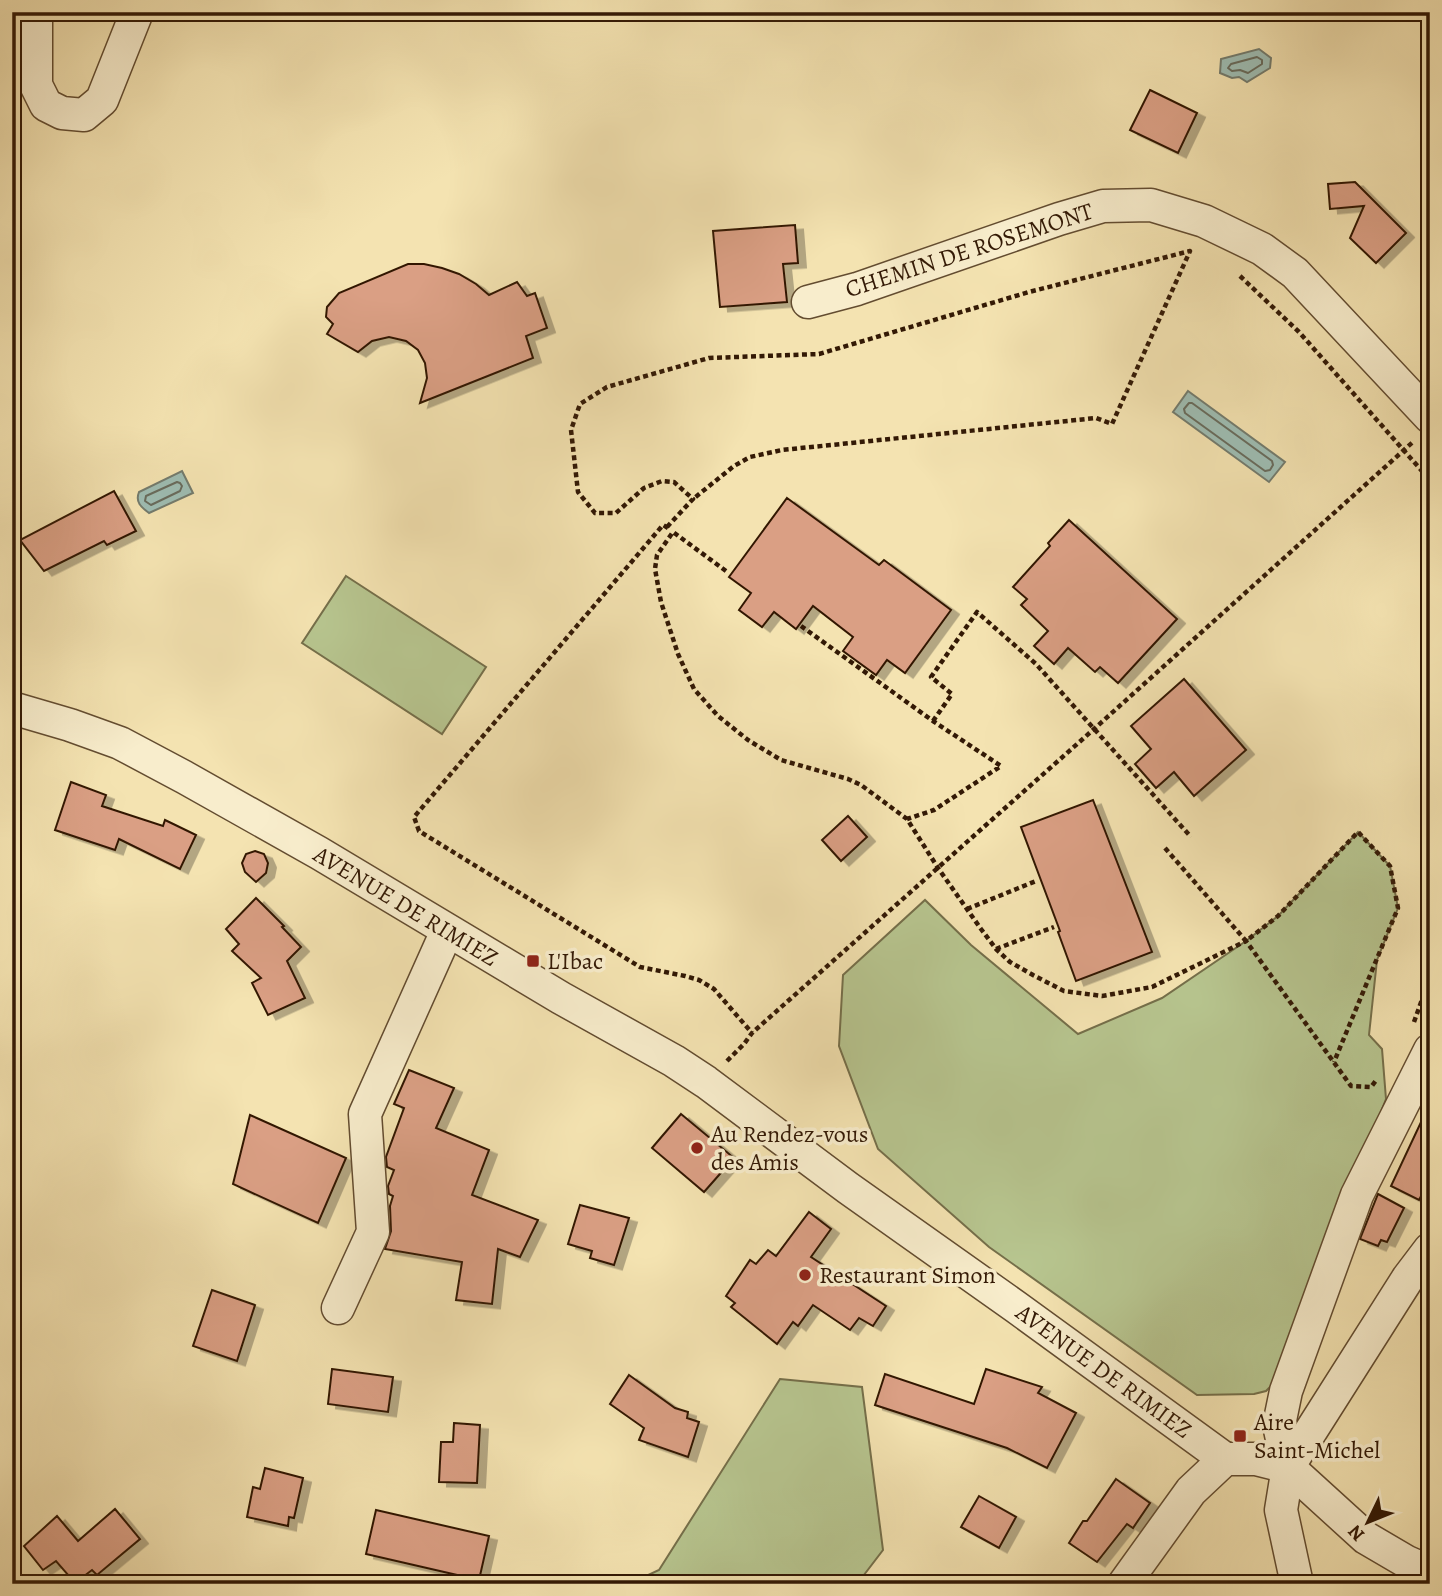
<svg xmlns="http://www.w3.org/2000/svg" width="1442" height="1596" viewBox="0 0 1442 1596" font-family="Alegreya,serif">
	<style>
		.green { fill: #b7c58f; stroke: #756f4a; stroke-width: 2 }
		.water { fill: #9ebdb3; stroke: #737b6d; stroke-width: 2 }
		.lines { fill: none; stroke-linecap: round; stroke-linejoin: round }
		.shore { stroke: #686b5c; stroke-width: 2 }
		.building { fill: #da9f84; stroke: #331905; stroke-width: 2; filter: url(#shadow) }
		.minor-casing { stroke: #634c30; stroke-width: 35 }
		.path { stroke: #331905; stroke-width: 4.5; stroke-dasharray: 5 3.5; stroke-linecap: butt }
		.minor { stroke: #f8edcc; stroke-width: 32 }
		.poi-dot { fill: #8f2418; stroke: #f8edcc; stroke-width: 2.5 }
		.labels { text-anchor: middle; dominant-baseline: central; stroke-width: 7; stroke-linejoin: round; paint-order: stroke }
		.street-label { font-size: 24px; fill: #331905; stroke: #f8edcc }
		.poi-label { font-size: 24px; fill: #331905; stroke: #f8edcc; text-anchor: start }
	</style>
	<defs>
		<filter id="shadow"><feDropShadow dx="8" dy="4.5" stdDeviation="0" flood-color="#0004"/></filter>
	</defs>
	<rect width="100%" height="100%" fill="#f4e3b1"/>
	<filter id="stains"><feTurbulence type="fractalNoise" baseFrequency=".00286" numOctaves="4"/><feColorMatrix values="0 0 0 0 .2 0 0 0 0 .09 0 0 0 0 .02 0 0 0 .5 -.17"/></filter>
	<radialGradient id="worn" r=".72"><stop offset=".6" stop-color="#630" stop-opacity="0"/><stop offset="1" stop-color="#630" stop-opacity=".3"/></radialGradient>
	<!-- green -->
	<g class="green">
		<path d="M 346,576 L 486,667 L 442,734 L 302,643 Z"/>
		<path d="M 1358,832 L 1390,866 L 1398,908 L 1377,960 L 1369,1035 L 1382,1049 L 1386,1099 L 1335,1229 L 1280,1377 L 1266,1391 L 1254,1394 L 1197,1395 L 989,1247 L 878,1149 L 839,1046 L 843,975 L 925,900 L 971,945 L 1078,1034 L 1162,998 L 1246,941 L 1278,916 Z"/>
		<path d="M 780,1379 L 862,1387 L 883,1550 L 857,1584 L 629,1584 L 659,1570 Z"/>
	</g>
	<!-- water -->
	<g class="water">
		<path d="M 1259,49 L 1271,58 L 1270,68 L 1247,82 L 1239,77 L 1232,78 L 1220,73 L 1221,59 Z"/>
		<path d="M 1188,391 L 1285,462 L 1269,482 L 1173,412 Z"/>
		<path d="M 182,471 L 193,493 L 149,513 C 141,507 135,502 139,492 Z"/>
	</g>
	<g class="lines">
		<!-- shore -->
		<g class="shore">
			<path d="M 1257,57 L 1262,60 L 1262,64 L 1248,73 L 1240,70 L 1232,71 L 1228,68 L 1231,64 Z"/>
			<path d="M 1189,403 L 1192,403 L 1272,461 L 1273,465 L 1270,470 L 1265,471 L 1185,413 L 1184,409 Z"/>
			<path d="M 177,482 L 180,483 L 182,486 L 180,491 L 151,505 L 145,501 L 146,496 Z"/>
		</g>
	</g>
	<!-- building -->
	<g class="building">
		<path d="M 1150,90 L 1197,113 L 1178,153 L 1130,130 Z"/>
		<path d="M 1355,182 L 1406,233 L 1376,263 L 1350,238 L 1364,206 L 1330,209 L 1328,184 Z"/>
		<path d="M 795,225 L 798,263 L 783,264 L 787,302 L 720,307 L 713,231 Z"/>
		<path d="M 408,264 L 424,264 L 442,268 L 459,274 L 476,284 L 489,295 L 517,282 L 527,296 L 535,293 L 547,328 L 526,336 L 533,358 L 420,403 L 427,378 L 425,363 L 418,350 L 406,341 L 389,337 L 372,341 L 358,352 L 327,334 L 333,324 L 326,317 L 327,307 L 339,293 Z"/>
		<path d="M 114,491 L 136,531 L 107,545 L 104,541 L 44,571 L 20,540 Z"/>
		<path d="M 787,498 L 879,565 L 884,560 L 951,610 L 905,673 L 887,660 L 876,675 L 843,651 L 853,637 L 813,606 L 796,629 L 774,612 L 762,627 L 739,610 L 751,593 L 729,577 Z"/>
		<path d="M 1069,520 L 1177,619 L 1118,683 L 1100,667 L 1095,672 L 1068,648 L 1054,664 L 1034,646 L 1048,631 L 1021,605 L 1027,599 L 1013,587 L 1050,546 L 1048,543 Z"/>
		<path d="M 1184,679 L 1246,750 L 1194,796 L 1174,772 L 1156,788 L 1135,764 L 1151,749 L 1131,726 Z"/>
		<path d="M 71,782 L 106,795 L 102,806 L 163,826 L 165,820 L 196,835 L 180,869 L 119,839 L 115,850 L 55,830 Z"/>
		<path d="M 1093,800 L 1152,952 L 1076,981 L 1058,932 L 1060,931 L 1021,827 Z"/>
		<path d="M 848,816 L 867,837 L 841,861 L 822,840 Z"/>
		<path d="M 255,851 L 264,854 L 268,863 L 266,873 L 256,882 L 245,872 L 242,863 L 246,854 Z"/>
		<path d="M 256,898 L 284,926 L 282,927 L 301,947 L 287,961 L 305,998 L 268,1015 L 252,983 L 261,978 L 232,951 L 239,944 L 226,929 Z"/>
		<path d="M 409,1070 L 454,1088 L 436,1128 L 489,1150 L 472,1195 L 538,1220 L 520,1257 L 498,1249 L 492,1304 L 456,1300 L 462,1262 L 385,1249 L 391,1231 L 390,1206 L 393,1196 L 389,1194 L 388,1186 L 394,1170 L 387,1167 L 386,1157 L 404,1108 L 394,1104 Z"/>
		<path d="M 1430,1103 L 1430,1179 L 1419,1200 L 1391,1186 Z"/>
		<path d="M 681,1114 L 734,1158 L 704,1192 L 652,1148 Z"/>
		<path d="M 250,1115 L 346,1158 L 318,1223 L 233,1184 Z"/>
		<path d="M 1378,1194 L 1404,1208 L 1387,1242 L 1381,1240 L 1378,1246 L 1360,1239 Z"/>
		<path d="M 580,1205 L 629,1218 L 614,1265 L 590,1258 L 592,1251 L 568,1244 Z"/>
		<path d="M 809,1212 L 831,1229 L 811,1257 L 886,1306 L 873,1326 L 859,1318 L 850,1330 L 813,1305 L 798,1326 L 793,1322 L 777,1344 L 731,1307 L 735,1303 L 726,1296 L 750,1260 L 756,1264 L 768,1250 L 776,1256 Z"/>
		<path d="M 212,1290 L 255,1305 L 237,1361 L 193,1346 Z"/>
		<path d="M 332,1369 L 393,1377 L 388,1412 L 328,1404 Z"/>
		<path d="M 986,1369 L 1042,1387 L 1038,1393 L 1076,1413 L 1047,1468 L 1007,1448 L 875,1405 L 885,1374 L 974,1404 Z"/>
		<path d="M 629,1375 L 675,1408 L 688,1412 L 687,1418 L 699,1422 L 688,1457 L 639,1440 L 644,1428 L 610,1404 Z"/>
		<path d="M 454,1423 L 480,1425 L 477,1483 L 439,1482 L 441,1442 L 453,1442 Z"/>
		<path d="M 265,1468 L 303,1478 L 294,1518 L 289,1517 L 288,1526 L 247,1517 L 253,1487 L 260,1489 Z"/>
		<path d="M 1116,1479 L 1150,1503 L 1133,1528 L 1127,1524 L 1097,1562 L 1069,1543 L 1083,1521 L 1087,1521 Z"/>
		<path d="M 979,1496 L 1016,1517 L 999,1548 L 961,1527 Z"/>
		<path d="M 115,1509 L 140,1539 L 97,1575 L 92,1570 L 75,1583 L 56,1561 L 43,1570 L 24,1546 L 57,1516 L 78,1541 Z"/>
		<path d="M 376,1510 L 489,1536 L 479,1580 L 366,1554 Z"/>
	</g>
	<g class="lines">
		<defs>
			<g id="minor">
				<path d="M 36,12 L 36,85 L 46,105 L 62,113 L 84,115 L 102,100 L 137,12"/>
				<path d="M 808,302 L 857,289 L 1059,219 L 1103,206 L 1151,205 L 1204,221 L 1262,249 L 1295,273 L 1430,417"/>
				<path d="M 12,708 L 70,725 L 120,743 L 184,777 L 319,853 L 561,998 L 674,1061 L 706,1082 L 848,1188 L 1016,1307 L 1225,1459"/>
				<path d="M 338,1308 L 373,1232 L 365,1114 L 447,931"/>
				<path d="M 1288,1467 L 1408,1278 L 1430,1249"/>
				<path d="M 1124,1584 L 1191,1491 L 1225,1459 L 1256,1459 L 1288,1467 L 1366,1538 L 1407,1562 L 1430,1572"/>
				<path d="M 1297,1584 L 1281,1510 L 1288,1467 L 1279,1425 L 1286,1391 L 1357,1195 L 1430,1050"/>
			</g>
		</defs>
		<!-- minor casing -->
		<use href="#minor" class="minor-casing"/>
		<!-- path -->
		<g class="path">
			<path d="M 1240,276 L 1299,332 L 1430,480"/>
			<path d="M 667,527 L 693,499 L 674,482 L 662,481 L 644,488 L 616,513 L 595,513 L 578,492 L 571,430 L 580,404 L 607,387 L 709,358 L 819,354 L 1029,292 L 1190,251 L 1112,424 L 1096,418 L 782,450 L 750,457 L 734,466 L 693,499"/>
			<path d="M 668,528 L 663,525 L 414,817 L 419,831 L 640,967 L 685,976 L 699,980 L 714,989 L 752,1033"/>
			<path d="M 726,571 L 673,532 L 657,555 L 655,569 L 661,602 L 678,654 L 694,689 L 718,716 L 748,740 L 781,760 L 848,779 L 861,785 L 907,819 L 938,868 L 981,929 L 996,949 L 1010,962 L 1033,975 L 1064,991 L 1102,996 L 1152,987 L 1246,941 L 1351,1086 L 1371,1087 L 1377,1079"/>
			<path d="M 801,626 L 933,721 L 1001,766 L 934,810 L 907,819"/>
			<path d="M 933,721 L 952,694 L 931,677 L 977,612 L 1036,664 L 1191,837"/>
			<path d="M 1165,848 L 1246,941 L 1278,916 L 1358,832 L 1390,866 L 1398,908 L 1334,1062"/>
			<path d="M 967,909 L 1036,881"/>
			<path d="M 996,949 L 1054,927"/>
			<path d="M 1414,1022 L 1430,977"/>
			<path d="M 727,1061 L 744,1044 L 752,1033 L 1094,729 L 1414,441"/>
		</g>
		<!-- minor -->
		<use href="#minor" class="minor"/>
	</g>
	<!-- markers -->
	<g class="poi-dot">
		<rect x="526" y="954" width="14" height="14" rx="3.5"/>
		<circle cx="697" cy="1148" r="7"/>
		<circle cx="805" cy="1275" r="7"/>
		<rect x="1233" y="1429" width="14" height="14" rx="3.5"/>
	</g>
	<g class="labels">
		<!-- street labels -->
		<g class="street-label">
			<text transform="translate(969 250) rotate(-18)">CHEMIN DE ROSEMONT</text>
			<text transform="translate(406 906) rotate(31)">AVENUE DE RIMIEZ</text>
			<text transform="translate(1104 1371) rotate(36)">AVENUE DE RIMIEZ</text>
		</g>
		<!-- poi labels -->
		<g class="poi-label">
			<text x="547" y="961">L'Ibac</text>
			<text x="711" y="1134">Au Rendez-vous<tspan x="711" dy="28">des Amis</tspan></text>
			<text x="819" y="1275">Restaurant Simon</text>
			<text x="1254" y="1422">Aire<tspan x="1254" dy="28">Saint-Michel</tspan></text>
		</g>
	</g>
	<!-- margin -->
	<rect width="1442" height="1596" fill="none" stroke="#f4e3b1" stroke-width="42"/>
	<rect x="14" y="14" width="1414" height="1568" fill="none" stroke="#331905" stroke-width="3.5"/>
	<rect x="21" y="21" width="1400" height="1554" fill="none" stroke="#331905" stroke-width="2"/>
	<!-- north arrow -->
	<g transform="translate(1368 1522) rotate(227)" stroke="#f8edcc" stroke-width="5" paint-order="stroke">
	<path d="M0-5L12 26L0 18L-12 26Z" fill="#331905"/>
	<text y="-10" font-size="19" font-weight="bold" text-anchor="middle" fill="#331905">N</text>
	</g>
	<rect width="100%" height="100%" filter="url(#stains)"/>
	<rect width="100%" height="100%" fill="url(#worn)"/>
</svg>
